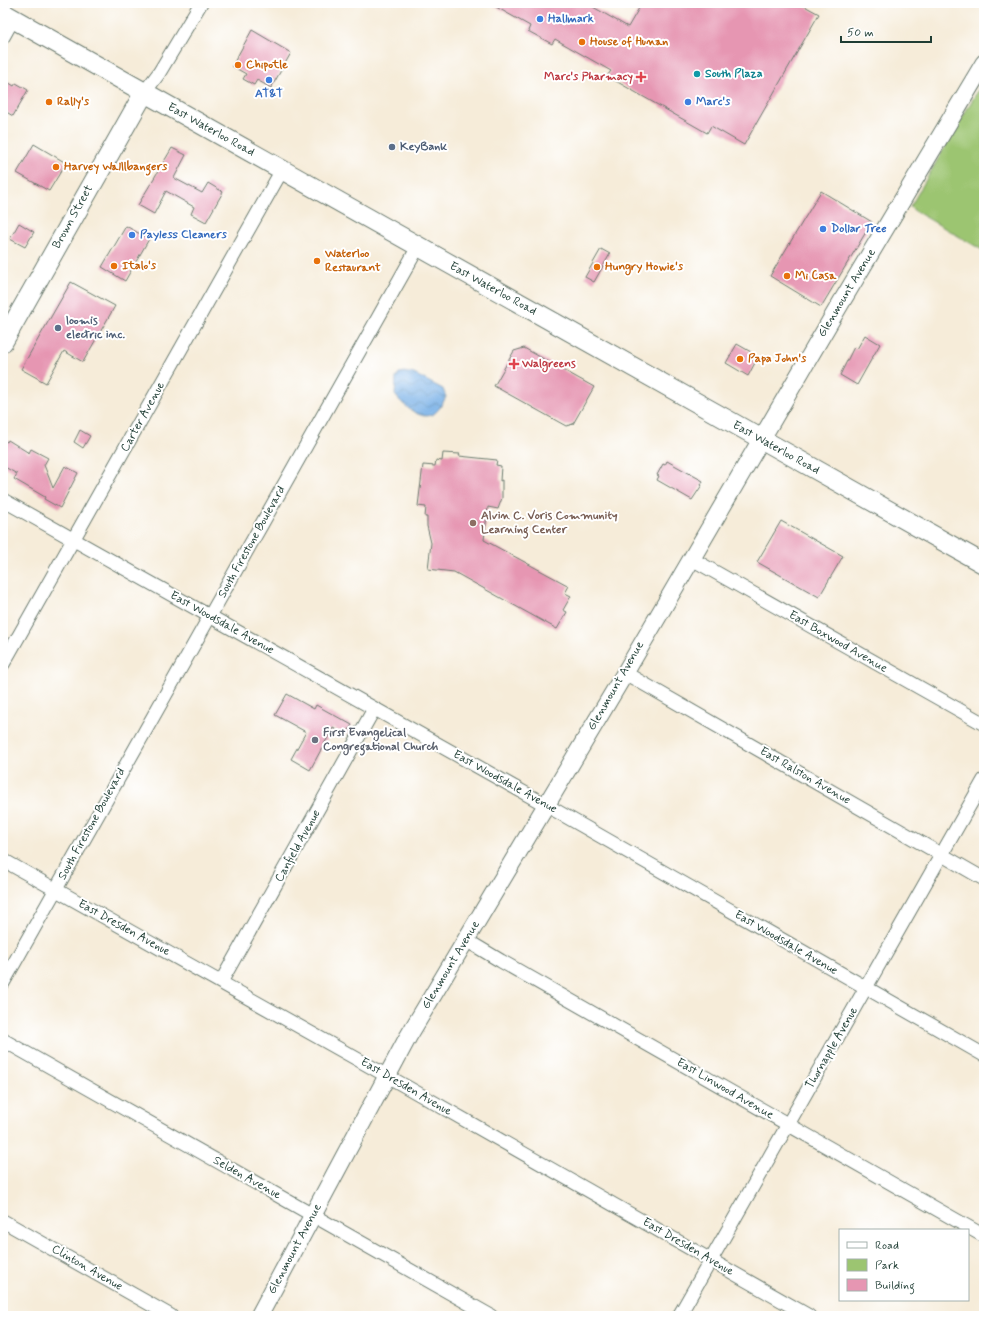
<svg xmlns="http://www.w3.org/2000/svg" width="987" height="1319" viewBox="0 0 987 1319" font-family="Mynerve,sans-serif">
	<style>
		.green { fill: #9cc571; stroke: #5e8152 }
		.water { fill: url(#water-waves); stroke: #4a768d }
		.building { fill: #e696b2 }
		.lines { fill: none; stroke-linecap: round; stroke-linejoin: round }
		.minor-casing { stroke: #6a7a6e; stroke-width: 15 }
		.tertiary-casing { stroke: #6a7a6e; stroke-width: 19 }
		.secondary-casing { stroke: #6a7a6e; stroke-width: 21 }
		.minor { stroke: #fff; stroke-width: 13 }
		.tertiary { stroke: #fff; stroke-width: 17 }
		.secondary { stroke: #fff; stroke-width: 19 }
		.shop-dot { fill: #3f7fe0; stroke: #fff; stroke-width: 1.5 }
		.food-dot { fill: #e8710a; stroke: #fff; stroke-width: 1.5 }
		.culture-dot { fill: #0f9aa8; stroke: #fff; stroke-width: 1.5 }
		.health-dot { fill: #e0444e; stroke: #fff; stroke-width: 1.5 }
		.service-dot { fill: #5c6f8a; stroke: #fff; stroke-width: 1.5 }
		.education-dot { fill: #8d6e63; stroke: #fff; stroke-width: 1.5 }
		.worship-dot { fill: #6b7280; stroke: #fff; stroke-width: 1.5 }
		.labels { text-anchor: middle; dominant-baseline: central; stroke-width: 4; stroke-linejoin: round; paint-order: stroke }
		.shop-label { font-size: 12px; font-weight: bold; fill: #366cbe; stroke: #fff; text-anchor: start }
		.food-label { font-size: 12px; font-weight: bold; fill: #c56008; stroke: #fff; text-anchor: start }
		.culture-label { font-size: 12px; font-weight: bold; fill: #0d838f; stroke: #fff; text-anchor: start }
		.health-label { font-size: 12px; font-weight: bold; fill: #be3a42; stroke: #fff; text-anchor: end }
		.street-label { font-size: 12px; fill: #1f3d34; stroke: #fff }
		.service-label { font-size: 12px; font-weight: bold; fill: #4e5e75; stroke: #fff; text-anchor: start }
		.education-label { font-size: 12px; font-weight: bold; fill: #785e54; stroke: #fff; text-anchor: start }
		.worship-label { font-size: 12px; font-weight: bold; fill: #5b616d; stroke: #fff; text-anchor: start }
	</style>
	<defs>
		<pattern id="water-waves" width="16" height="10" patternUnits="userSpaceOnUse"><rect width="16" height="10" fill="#76afe6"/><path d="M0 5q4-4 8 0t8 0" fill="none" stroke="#6090bb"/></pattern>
	</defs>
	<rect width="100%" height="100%" fill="#fff"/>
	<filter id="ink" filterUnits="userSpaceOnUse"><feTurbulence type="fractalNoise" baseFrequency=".025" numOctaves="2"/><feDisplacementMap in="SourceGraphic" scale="8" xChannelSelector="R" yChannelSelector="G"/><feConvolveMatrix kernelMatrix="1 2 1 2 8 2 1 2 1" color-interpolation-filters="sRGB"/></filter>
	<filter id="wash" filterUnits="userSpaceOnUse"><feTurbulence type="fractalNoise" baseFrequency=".012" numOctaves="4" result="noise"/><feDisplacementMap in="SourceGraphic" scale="16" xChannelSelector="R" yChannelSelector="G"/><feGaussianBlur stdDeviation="0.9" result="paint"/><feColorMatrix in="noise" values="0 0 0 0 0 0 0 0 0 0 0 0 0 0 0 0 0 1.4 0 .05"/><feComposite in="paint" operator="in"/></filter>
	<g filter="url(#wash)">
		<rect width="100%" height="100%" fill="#f6ecd9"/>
		<!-- green -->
		<path class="green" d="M 984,80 L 984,251 L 915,211 L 910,207 Z"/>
		<!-- water -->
		<path class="water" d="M 404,372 L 414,374 L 443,389 L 446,397 C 443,402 440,409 435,413 C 422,423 403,405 395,395 L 396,378 L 399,373 Z"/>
		<g id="blocks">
			<!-- building -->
			<g class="building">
				<path d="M 489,3 L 586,3 L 628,27 L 642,3 L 799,3 L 819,14 L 744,145 L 711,126 L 707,133 L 607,76 L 611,71 L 555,39 L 552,44 L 528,31 L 530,26 Z"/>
				<path d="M 252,30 L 291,53 L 271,88 L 257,80 L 254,85 L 243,79 L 246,74 L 232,66 Z"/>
				<path d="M 3,79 L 14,86 L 16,83 L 28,90 L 13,116 L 3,110 Z"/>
				<path d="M 34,144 L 66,163 L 49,191 L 17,173 Z"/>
				<path d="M 172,148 L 186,155 L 174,178 L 202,193 L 208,183 L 223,192 L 206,222 L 191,214 L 194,207 L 166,191 L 154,214 L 138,205 Z"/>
				<path d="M 821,191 L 872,222 L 821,307 L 770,276 Z"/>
				<path d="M 19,223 L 34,232 L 25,247 L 10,239 Z"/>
				<path d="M 126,226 L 149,239 L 125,281 L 102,267 Z"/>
				<path d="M 601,249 L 610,254 L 594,282 L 585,277 Z"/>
				<path d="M 71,282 L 115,306 L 83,362 L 64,351 L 46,383 L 21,369 Z"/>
				<path d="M 865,335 L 880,344 L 857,385 L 840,375 L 854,347 L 857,349 Z"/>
				<path d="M 737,344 L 751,352 L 749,357 L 756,361 L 748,376 L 726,363 Z"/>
				<path d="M 524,348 L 594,387 L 573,424 L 566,426 L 494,386 L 514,351 Z"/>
				<path d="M 80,430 L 90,436 L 83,448 L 74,442 Z"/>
				<path d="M 3,440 L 7,442 L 8,440 L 29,453 L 31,449 L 48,458 L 44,465 L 53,488 L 65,466 L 78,473 L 60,508 L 44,499 L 45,497 L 14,479 L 17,474 L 3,466 Z"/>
				<path d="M 443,453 L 460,454 L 459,456 L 497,460 L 496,465 L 501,466 L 500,481 L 502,480 L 502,498 L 498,509 L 488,507 L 484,540 L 569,586 L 565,593 L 571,596 L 563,610 L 567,612 L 557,629 L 454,572 L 428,569 L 431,543 L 427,526 L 427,517 L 425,517 L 426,507 L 418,506 L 423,465 L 435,466 L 436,460 L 442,461 Z"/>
				<path d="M 667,461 L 703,481 L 701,485 L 702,485 L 692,500 L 657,480 L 659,476 L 657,475 L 663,464 L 665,465 Z"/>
				<path d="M 781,521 L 843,556 L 819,597 L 757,562 Z"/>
				<path d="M 287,694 L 314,709 L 316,705 L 352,725 L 346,735 L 333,728 L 310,770 L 291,759 L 306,732 L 275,715 Z"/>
			</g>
		</g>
	</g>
	<g filter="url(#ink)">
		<use href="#blocks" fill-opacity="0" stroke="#6a7a6e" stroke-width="1"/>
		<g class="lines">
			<defs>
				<g id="minor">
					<path d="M 3,37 L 13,19"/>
					<path d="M 144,93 L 159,73 L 201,3"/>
					<path d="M 3,500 L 546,805 L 984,1055"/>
					<path d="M 692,559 L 984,724"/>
					<path d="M 3,664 L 282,170"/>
					<path d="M 625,673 L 984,879"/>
					<path d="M 3,860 L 405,1086 L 809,1316"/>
					<path d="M 466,940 L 501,961 L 984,1236"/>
					<path d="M 221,982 L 374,709"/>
					<path d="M 3,983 L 418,247"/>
					<path d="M 3,1040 L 491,1316"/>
					<path d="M 3,1221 L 171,1316"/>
					<path d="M 679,1316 L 984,780"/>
				</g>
				<path id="tertiary" d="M 259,1316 L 408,1037 L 625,673 L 842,301 L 984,63"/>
				<g id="secondary">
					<path d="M 3,13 L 984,564"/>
					<path d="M 3,342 L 144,93"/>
				</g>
			</defs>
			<!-- minor casing -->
			<use href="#minor" class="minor-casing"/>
			<!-- tertiary casing -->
			<use href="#tertiary" class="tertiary-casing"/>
			<!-- secondary casing -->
			<use href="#secondary" class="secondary-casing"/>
			<!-- minor -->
			<use href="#minor" class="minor"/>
			<!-- tertiary -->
			<use href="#tertiary" class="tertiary"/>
			<!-- secondary -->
			<use href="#secondary" class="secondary"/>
		</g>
	</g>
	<!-- markers -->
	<g class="shop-dot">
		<circle cx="540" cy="19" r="4"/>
		<circle cx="269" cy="80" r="4"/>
		<circle cx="688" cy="102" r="4"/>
		<circle cx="823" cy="229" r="4"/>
		<circle cx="132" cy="235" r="4"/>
	</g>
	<g class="food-dot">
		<circle cx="582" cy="42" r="4"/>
		<circle cx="238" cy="65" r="4"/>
		<circle cx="49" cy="102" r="4"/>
		<circle cx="56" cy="167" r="4"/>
		<circle cx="317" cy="261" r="4"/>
		<circle cx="114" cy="266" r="4"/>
		<circle cx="597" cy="267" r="4"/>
		<circle cx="787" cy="276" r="4"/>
		<circle cx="740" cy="359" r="4"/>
	</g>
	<circle class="culture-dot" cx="697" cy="74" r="4"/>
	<g class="health-dot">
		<path d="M639 71h4v4h4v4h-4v4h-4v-4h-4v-4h4z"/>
		<path d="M512 358h4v4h4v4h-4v4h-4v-4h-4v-4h4z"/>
	</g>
	<g class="service-dot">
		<circle cx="392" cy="147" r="4"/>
		<circle cx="58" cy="328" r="4"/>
	</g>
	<circle class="education-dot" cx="473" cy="523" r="4"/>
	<circle class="worship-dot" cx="315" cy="740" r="4"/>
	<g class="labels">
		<!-- shop labels -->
		<g class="shop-label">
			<text x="548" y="19">Hallmark</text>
			<text x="269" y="94" text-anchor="middle">AT&amp;T</text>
			<text x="696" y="102">Marc's</text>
			<text x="831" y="229">Dollar Tree</text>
			<text x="140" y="235">Payless Cleaners</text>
		</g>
		<!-- food labels -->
		<g class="food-label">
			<text x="590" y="42">House of Hunan</text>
			<text x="246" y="65">Chipotle</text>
			<text x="57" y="102">Rally's</text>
			<text x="64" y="167">Harvey Walllbangers</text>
			<text x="325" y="254">Waterloo<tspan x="325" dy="14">Restaurant</tspan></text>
			<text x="122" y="266">Italo's</text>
			<text x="605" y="267">Hungry Howie's</text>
			<text x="795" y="276">Mi Casa</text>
			<text x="748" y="359">Papa John's</text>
		</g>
		<!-- culture labels -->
		<g class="culture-label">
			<text x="705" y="74">South Plaza</text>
		</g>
		<!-- health labels -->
		<g class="health-label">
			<text x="633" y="77">Marc's Pharmacy</text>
			<text x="522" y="364" text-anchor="start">Walgreens</text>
		</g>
		<!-- street labels -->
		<g class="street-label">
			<text transform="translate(211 130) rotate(29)">East Waterloo Road</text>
			<text transform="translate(73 217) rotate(-61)">Brown Street</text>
			<text transform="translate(493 289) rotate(29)">East Waterloo Road</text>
			<text transform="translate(847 293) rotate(-59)">Glenmount Avenue</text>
			<text transform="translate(143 417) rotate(-61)">Carter Avenue</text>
			<text transform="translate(776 448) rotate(29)">East Waterloo Road</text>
			<text transform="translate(252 542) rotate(-61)">South Firestone Boulevard</text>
			<text transform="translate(222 623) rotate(29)">East Woodsdale Avenue</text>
			<text transform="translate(838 642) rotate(30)">East Boxwood Avenue</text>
			<text transform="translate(616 686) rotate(-60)">Glenmount Avenue</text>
			<text transform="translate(805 776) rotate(30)">East Ralston Avenue</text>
			<text transform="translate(505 782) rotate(29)">East Woodsdale Avenue</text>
			<text transform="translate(92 824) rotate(-61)">South Firestone Boulevard</text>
			<text transform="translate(298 846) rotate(-61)">Canfield Avenue</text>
			<text transform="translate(124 928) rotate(29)">East Dresden Avenue</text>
			<text transform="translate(786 943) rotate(30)">East Woodsdale Avenue</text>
			<text transform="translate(451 965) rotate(-59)">Glenmount Avenue</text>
			<text transform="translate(832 1048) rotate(-60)">Thornapple Avenue</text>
			<text transform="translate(406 1087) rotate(30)">East Dresden Avenue</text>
			<text transform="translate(725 1089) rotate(30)">East Linwood Avenue</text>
			<text transform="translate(247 1178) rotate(29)">Selden Avenue</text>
			<text transform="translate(688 1247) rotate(30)">East Dresden Avenue</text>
			<text transform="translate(295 1249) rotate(-62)">Glenmount Avenue</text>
			<text transform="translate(87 1268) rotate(30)">Clinton Avenue</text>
		</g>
		<!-- service labels -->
		<g class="service-label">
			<text x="400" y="147">KeyBank</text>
			<text x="66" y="321">loomis<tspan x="66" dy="14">electric inc.</tspan></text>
		</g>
		<!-- education labels -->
		<g class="education-label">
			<text x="481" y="516">Alvin C. Voris Community<tspan x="481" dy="14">Learning Center</tspan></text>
		</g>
		<!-- worship labels -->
		<g class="worship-label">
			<text x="323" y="733">First Evangelical<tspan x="323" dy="14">Congregational Church</tspan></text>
		</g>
	</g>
	<!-- margin -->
	<rect width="987" height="1319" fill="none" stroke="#fff" stroke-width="16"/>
	<!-- legend -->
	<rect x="839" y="1229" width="130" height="72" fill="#ffffff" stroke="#a5b1ae"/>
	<rect x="847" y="1242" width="20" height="6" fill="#ffffff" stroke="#a5b1ae"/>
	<text x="875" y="1249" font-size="12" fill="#1f3d34">Road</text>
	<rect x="847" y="1259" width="20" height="12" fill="#9cc571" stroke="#a5b1ae"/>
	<text x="875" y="1269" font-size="12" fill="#1f3d34">Park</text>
	<rect x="847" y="1279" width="20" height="12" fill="#e696b2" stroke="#a5b1ae"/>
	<text x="875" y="1289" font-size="12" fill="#1f3d34">Building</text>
	<!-- scale -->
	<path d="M841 36v6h90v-6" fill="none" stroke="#1f3d34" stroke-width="2"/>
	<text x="847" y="36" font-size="12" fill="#1f3d34" stroke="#ffffff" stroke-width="3" paint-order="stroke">50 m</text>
</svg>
